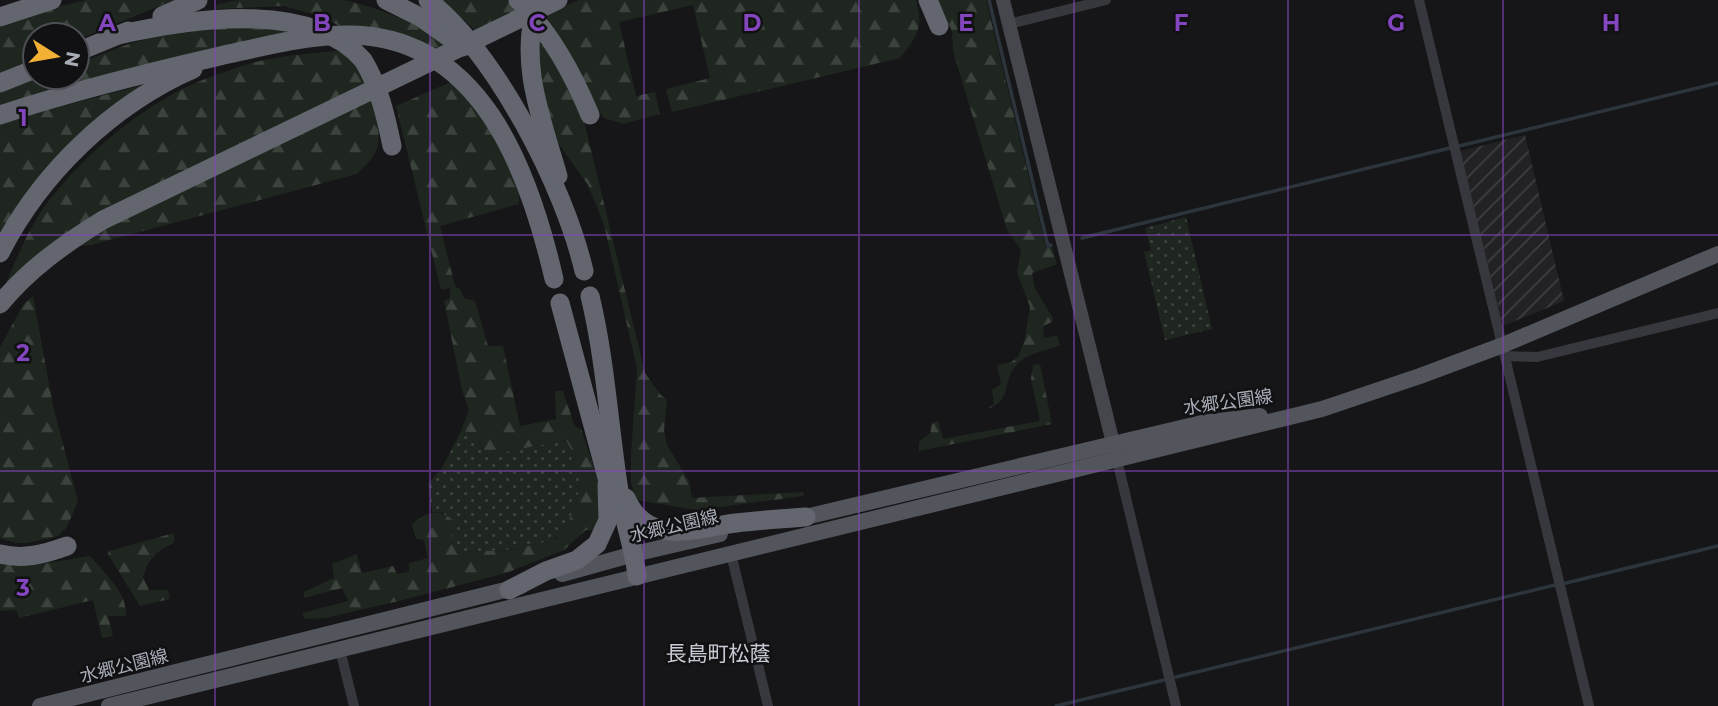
<svg xmlns="http://www.w3.org/2000/svg" width="1718" height="706" viewBox="0 0 1718 706" font-family="Montserrat,'Noto Sans JP',sans-serif">
	<style>
		.industrial { fill: url(#industrial-furrows) }
		.grass { fill: url(#grass-dots) }
		.forest { fill: url(#forest-firs) }
		.lines { fill: none; stroke-linecap: round; stroke-linejoin: round }
		.stream { stroke: #2c353c; stroke-width: 3.5 }
		.street { stroke: #37383d; stroke-width: 10 }
		.secondary { stroke: #45474d; stroke-width: 14 }
		.primary { stroke: #53555c; stroke-width: 16 }
		.highway { stroke: #63666e; stroke-width: 19 }
		.grid { fill: none; stroke: #8446be; stroke-width: 2; stroke-opacity: 0.55 }
		.labels { text-anchor: middle; dominant-baseline: central; stroke-width: 5; stroke-linejoin: round; paint-order: stroke }
		.street-label { font-size: 18px; fill: #a8adb8; stroke: #111113 }
		.quarter-label { font-size: 21px; fill: #c9ccd4; stroke: #111113 }
		.grid-label { font-size: 23px; text-anchor: middle; font-weight: bold; fill: #8446be; stroke: #111113; stroke-width: 5; stroke-linejoin: round; paint-order: stroke }
	</style>
	<defs>
		<pattern id="industrial-furrows" width="10" height="10" patternUnits="userSpaceOnUse" patternTransform="scale(1.75)"><rect width="10" height="10" fill="#222225"/><path d="M-1 1l2-2M0 10L10 0M9 11l2-2" fill="none" stroke="#3f3f43"/></pattern>
		<pattern id="grass-dots" width="8" height="8" patternUnits="userSpaceOnUse" patternTransform="scale(1.75)"><rect width="8" height="8" fill="#1e261f"/><path d="M2 2h.1M6 6h.1" fill="none" stroke="#3c433d" stroke-width="1.8" stroke-linecap="round"/></pattern>
		<pattern id="forest-firs" width="22" height="20" patternUnits="userSpaceOnUse" patternTransform="scale(1.75)"><rect width="22" height="20" fill="#1e261f"/><path d="M5 1l3.5 6h-7zM16 11l3.5 6h-7z" fill="#3c433d"/></pattern>
	</defs>
	<rect width="100%" height="100%" fill="#161618"/>
	<!-- industrial -->
	<path class="industrial" d="M 1525,135 L 1564,301 L 1503,326 L 1460,151 Z"/>
	<!-- grass -->
	<g class="grass">
		<path d="M 1186,217 L 1212,329 L 1165,340 L 1144,252 L 1151,250 L 1145,228 Z"/>
		<path d="M 461,431 L 477,433 L 484,456 L 566,440 C 572,451 579,463 580,475 C 581,493 570,531 554,539 C 532,551 488,551 462,552 L 452,541 L 444,513 L 432,512 L 428,484 L 442,468 Z"/>
	</g>
	<!-- forest -->
	<g class="forest">
		<path d="M 86,0 L 174,0 L 77,40 L 77,35 L 35,35 L 35,58 L 0,73 L 0,27 L 45,10 Z"/>
		<path d="M 240,0 L 343,0 C 384,8 418,26 455,45 L 441,54 L 345,30 L 326,18 L 284,6 L 214,9 L 218,4 Z"/>
		<path d="M 442,0 L 508,0 L 519,10 L 476,31 Z"/>
		<path d="M 579,0 L 916,0 C 924,27 917,37 900,58 L 672,112 L 666,89 L 710,78 L 693,5 L 619,22 L 636,96 L 655,92 L 660,114 L 623,124 L 604,118 L 593,102 L 568,50 L 545,15 Z"/>
		<path d="M 938,0 L 986,0 L 1046,248 L 1052,247 L 1057,264 L 1032,273 L 1035,289 L 1053,318 L 1052,322 L 1043,326 L 1044,338 L 1057,335 L 1060,345 C 1044,352 1024,353 1014,368 C 1002,386 1012,400 987,409 L 994,404 L 992,390 L 1001,384 L 997,365 L 1011,362 L 1018,357 L 1024,342 L 1030,307 L 1017,272 L 1021,250 L 1007,230 L 953,51 L 952,31 Z"/>
		<path d="M 237,21 L 322,31 L 0,108 L 0,91 L 40,77 L 77,77 L 77,64 L 126,45 L 184,28 Z"/>
		<path d="M 539,34 L 577,102 L 585,125 L 645,373 L 660,394 L 667,400 L 664,430 L 667,445 L 689,481 L 692,498 L 803,492 L 804,496 L 697,510 L 636,500 L 631,483 L 631,454 L 637,368 L 604,225 L 588,185 L 558,143 L 551,124 L 539,71 Z"/>
		<path d="M 348,50 C 360,74 389,128 375,153 C 371,161 363,168 357,174 L 91,245 L 67,247 L 0,297 C 13,268 24,237 42,210 C 76,163 123,122 173,94 C 193,82 225,72 248,64 C 280,55 315,53 348,50 Z"/>
		<path d="M 453,81 L 476,102 L 518,175 L 519,204 L 440,226 L 455,286 L 461,290 L 464,298 L 475,301 L 488,346 L 503,346 L 520,426 L 556,419 L 555,391 L 563,391 L 575,427 L 581,429 L 603,494 L 603,515 L 594,530 L 586,530 L 564,550 L 506,573 L 399,601 L 325,618 L 305,619 L 302,613 L 348,601 L 342,588 L 304,598 L 304,592 L 334,578 L 332,564 L 357,554 L 362,573 L 393,566 L 397,574 L 409,572 L 409,563 L 428,558 L 424,540 L 416,539 L 412,525 C 424,512 439,508 453,520 L 452,541 L 462,552 L 512,550 L 556,539 L 569,521 L 578,496 L 580,474 L 568,470 L 573,453 L 566,440 L 484,456 L 477,433 L 461,431 L 469,410 L 462,390 L 444,301 L 450,298 L 450,288 L 441,290 L 396,106 Z"/>
		<path d="M 151,83 L 0,243 L 0,122 Z"/>
		<path d="M 33,296 L 53,406 L 78,501 L 67,527 L 58,536 L 27,543 L 16,543 L 0,538 L 0,347 L 23,305 Z"/>
		<path d="M 1040,364 L 1052,424 L 919,451 L 919,442 L 930,433 L 932,424 L 938,420 L 943,439 L 1040,421 L 1031,379 L 1033,365 Z"/>
		<path d="M 174,533 L 174,543 C 156,551 149,558 143,577 L 149,590 L 168,590 L 170,599 L 140,606 L 108,554 L 109,551 Z"/>
		<path d="M 90,556 C 104,572 128,594 126,616 L 108,616 L 113,636 L 102,638 L 93,600 L 19,618 L 16,610 L 0,611 L 0,562 L 29,566 Z"/>
	</g>
	<g class="lines">
		<!-- stream -->
		<g class="stream">
			<path d="M 989,0 L 1048,246 L 1051,245"/>
			<path d="M 1459,146 L 1718,83"/>
			<path d="M 1082,238 L 1450,148"/>
			<path d="M 1566,583 L 1718,546"/>
			<path d="M 1176,677 L 1555,585"/>
			<path d="M 1056,706 L 1164,680"/>
		</g>
		<!-- street -->
		<g class="street">
			<path d="M 1419,0 L 1589,706"/>
			<path d="M 1009,24 L 1106,0"/>
			<path d="M 1506,356 L 1537,357 L 1718,313"/>
			<path d="M 1117,460 L 1176,706"/>
			<path d="M 731,554 L 768,706"/>
			<path d="M 340,650 L 354,706"/>
		</g>
		<!-- secondary -->
		<path class="secondary" d="M 1003,0 L 1116,455"/>
		<!-- primary -->
		<g class="primary">
			<path d="M 797,519 L 1202,423 L 1260,416"/>
			<path d="M 562,574 L 634,554 L 720,534"/>
			<path d="M 40,706 L 521,586"/>
			<path d="M 109,706 L 1322,409 L 1420,376 L 1503,345 L 1718,254"/>
		</g>
		<!-- highway -->
		<g class="highway">
			<path d="M 386,0 L 420,17 L 463,47"/>
			<path d="M 428,0 C 497,55 564,186 584,271"/>
			<path d="M 518,0 C 551,34 572,72 590,115"/>
			<path d="M 928,0 L 939,26"/>
			<path d="M 537,4 C 518,62 542,120 558,176"/>
			<path d="M 162,16 L 198,0"/>
			<path d="M 0,17 L 52,0"/>
			<path d="M 118,35 C 193,18 310,0 363,60 C 379,86 386,117 392,146"/>
			<path d="M 77,52 L 128,31"/>
			<path d="M 0,83 L 35,69"/>
			<path d="M 0,115 C 72,91 146,73 220,56 C 261,47 302,36 345,35 C 480,33 529,170 554,279"/>
			<path d="M 0,253 C 40,174 111,105 193,69"/>
			<path d="M 590,296 C 606,362 609,430 620,497 C 625,524 634,549 637,576"/>
			<path d="M 560,303 L 609,485"/>
			<path d="M 0,304 C 29,269 64,244 103,220 L 558,0"/>
			<path d="M 626,498 C 648,548 695,528 736,523 C 759,520 783,519 806,517"/>
			<path d="M 0,554 C 23,560 45,554 67,546"/>
			<path d="M 509,590 L 546,571 L 577,560 L 597,544 L 608,520 L 607,484"/>
		</g>
	</g>
	<!-- grid -->
	<path class="grid" d="M 215,0 L 215,706M 430,0 L 430,706M 644,0 L 644,706M 859,0 L 859,706M 1074,0 L 1074,706M 1288,0 L 1288,706M 1503,0 L 1503,706M 0,235 L 1718,235M 0,471 L 1718,471"/>
	<g class="labels">
		<!-- street labels -->
		<g class="street-label">
			<text transform="translate(1228 402) rotate(-8)">水郷公園線</text>
			<text transform="translate(674 526) rotate(-13)">水郷公園線</text>
			<text transform="translate(124 666) rotate(-14)">水郷公園線</text>
		</g>
		<!-- quarter labels -->
		<g class="quarter-label">
			<text x="718" y="653">長島町松蔭</text>
		</g>
	</g>
	<g class="grid-label">
		<text x="107" y="31">A</text>
		<text x="322" y="31">B</text>
		<text x="537" y="31">C</text>
		<text x="752" y="31">D</text>
		<text x="966" y="31">E</text>
		<text x="1181" y="31">F</text>
		<text x="1396" y="31">G</text>
		<text x="1611" y="31">H</text>
		<text x="23" y="126">1</text>
		<text x="23" y="361">2</text>
		<text x="23" y="596">3</text>
	</g>
	<!-- north arrow -->
	<g transform="translate(56 56) rotate(101)"><circle r="33" fill="#111113" stroke="#4d4f55" stroke-width="2"/>
	<path d="M0-5L12 26L0 18L-12 26Z" fill="#f2b134"/>
	<text y="-10" font-size="19" font-weight="bold" text-anchor="middle" fill="#a8adb8">N</text>
	</g>
</svg>
